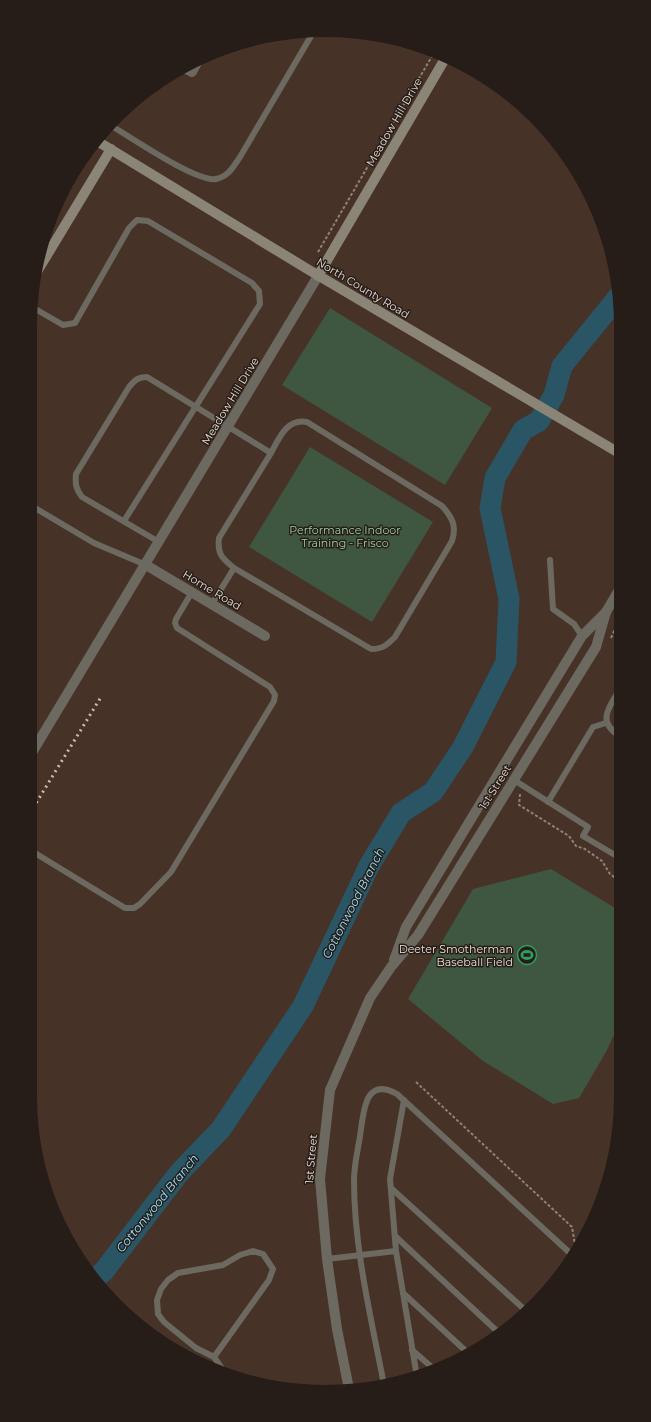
<svg xmlns="http://www.w3.org/2000/svg" width="651" height="1422" viewBox="0 0 651 1422" font-family="Montserrat,sans-serif">
	<style>
		.green { fill: #3f5641 }
		.lines { fill: none; stroke-linecap: round; stroke-linejoin: round }
		.river { stroke: #2a5564; stroke-width: 21 }
		.path { stroke: #918077; stroke-width: 2; stroke-dasharray: 3 2; stroke-linecap: butt }
		.lane { stroke: #6c6a60; stroke-width: 6 }
		.street { stroke: #6c6a60; stroke-width: 10 }
		.secondary { stroke: #8a8576; stroke-width: 10 }
		.rail { stroke: #c9bbb3; stroke-width: 3; stroke-dasharray: 2 4; stroke-linecap: butt }
		.labels { text-anchor: middle; dominant-baseline: central; stroke-width: 3; stroke-linejoin: round; paint-order: stroke }
		.street-label { font-size: 11px; fill: #ebded7; stroke: #261d18 }
		.park-label { font-size: 11px; fill: #9ccfa1; stroke: #261d18 }
		.poi-label { font-size: 11px; fill: #ebded7; stroke: #261d18; text-anchor: end }
		.water-label { font-size: 12px; font-style: italic; fill: #96e1fc; stroke: #261d18 }
	</style>
	<rect width="100%" height="100%" fill="#473228"/>
	<!-- green -->
	<g class="green">
		<path d="M 330,308 L 492,408 L 445,485 L 282,385 Z"/>
		<path d="M 310,447 L 433,522 L 372,622 L 249,547 Z"/>
		<path d="M 551,869 L 620,911 L 621,1020 L 606,1052 L 579,1098 L 553,1104 L 483,1061 L 408,999 L 473,889 Z"/>
	</g>
	<g class="lines">
		<!-- river -->
		<path class="river" d="M 95,1279 L 104,1271 L 179,1173 L 221,1129 L 303,1006 L 369,866 L 401,813 L 433,792 L 463,747 L 506,662 L 509,599 L 490,508 L 495,478 L 523,430 L 539,421 L 554,395 L 562,366 L 618,297"/>
		<!-- path -->
		<g class="path">
			<path d="M 318,252 L 435,51"/>
			<path d="M 611,638 L 619,620"/>
			<path d="M 520,794 L 519,805 L 569,836 L 576,846 L 585,849 L 602,861 L 610,874 L 620,881"/>
			<path d="M 416,1082 L 572,1227 L 575,1245"/>
		</g>
		<!-- lane -->
		<g class="lane">
			<path d="M 110,125 C 129,136 197,183 216,179 C 229,176 233,167 240,157 L 314,31"/>
			<path d="M 32,307 L 63,325 L 75,323 L 129,228 L 137,220 L 148,221 L 252,283 L 259,291 L 260,304 L 124,521"/>
			<path d="M 30,505 L 94,543 L 146,565"/>
			<path d="M 159,542 L 82,497 C 76,489 75,484 76,474 L 129,387 C 135,380 138,377 147,377 L 271,453 C 279,438 287,418 307,422 L 442,506 C 452,517 457,526 452,541 L 395,637 C 387,645 383,649 371,649 L 234,568 C 222,558 217,554 219,538 L 271,453"/>
			<path d="M 550,560 L 553,609 L 574,624 L 582,636"/>
			<path d="M 611,603 L 619,608"/>
			<path d="M 212,604 L 234,568"/>
			<path d="M 620,689 C 609,707 596,722 620,736"/>
			<path d="M 514,780 L 588,827 L 583,836 L 620,858"/>
			<path d="M 548,802 L 593,727 L 606,723"/>
			<path d="M 30,850 L 125,908 L 134,908 L 140,904 L 171,872 L 274,701 L 275,695 L 270,687 L 177,628 L 175,623 L 176,619 L 192,592"/>
			<path d="M 404,1100 L 390,1179 L 396,1251 L 417,1377"/>
			<path d="M 391,1188 L 525,1310"/>
			<path d="M 395,1236 L 498,1332"/>
			<path d="M 327,1259 L 396,1251"/>
			<path d="M 403,1293 L 469,1354"/>
			<path d="M 412,1350 L 435,1370"/>
			<path d="M 214,1357 L 269,1280 L 273,1269 L 263,1254 L 253,1251 L 240,1255 L 223,1265 L 178,1273 L 168,1280 L 161,1289 L 157,1300 L 158,1314 L 164,1322 L 196,1348 L 214,1357 L 223,1370"/>
			<path d="M 384,1385 C 371,1317 354,1249 354,1180 C 354,1163 359,1146 361,1129 C 364,1107 367,1077 397,1094 L 571,1254"/>
		</g>
		<!-- street -->
		<g class="street">
			<path d="M 184,68 L 192,72 L 199,59"/>
			<path d="M 146,565 L 265,636"/>
			<path d="M 30,756 L 318,276"/>
			<path d="M 394,960 L 406,927 L 500,771 L 582,636 L 606,612 L 619,590"/>
			<path d="M 349,1389 L 337,1329 L 327,1259 L 320,1179 L 330,1090 L 370,998 L 391,967 L 418,935 L 596,647 L 606,612"/>
		</g>
		<!-- secondary -->
		<g class="secondary">
			<path d="M 97,141 L 309,270 L 619,453"/>
			<path d="M 35,275 L 111,149"/>
			<path d="M 318,276 L 446,57"/>
		</g>
		<!-- rail -->
		<path class="rail" d="M 30,813 L 101,697"/>
	</g>
	<!-- icons -->
	<defs>
		<symbol id="stadium-ring" viewBox="-11 -11 22 22"><circle r="9.5" fill="#261d18" stroke="#2e9e5b" stroke-width="1.5"/><path d="M0-5a6.5 5 0 1 0 0 10a6.5 5 0 1 0 0-10ZM-3.5-1.8h7v3.6h-7Z" fill="#2e9e5b"/></symbol>
	</defs>
	<g fill-rule="evenodd">
		<use href="#stadium-ring" x="516" y="944" width="22" height="22"/>
	</g>
	<g class="labels">
		<!-- street labels -->
		<g class="street-label">
			<text transform="translate(394 122) rotate(-60)">Meadow Hill Drive</text>
			<text transform="translate(363 288) rotate(31)">North County Road</text>
			<text transform="translate(230 401) rotate(-59)">Meadow Hill Drive</text>
			<text transform="translate(212 590) rotate(31)">Home Road</text>
			<text transform="translate(495 787) rotate(-58)">1st Street</text>
			<text transform="translate(311 1159) rotate(-85)">1st Street</text>
		</g>
		<!-- park labels -->
		<g class="park-label">
			<text x="345" y="530">Performance Indoor<tspan x="345" dy="13">Training - Frisco</tspan></text>
		</g>
		<!-- poi labels -->
		<g class="poi-label">
			<text x="513" y="949">Deeter Smotherman<tspan x="513" dy="13">Baseball Field</tspan></text>
		</g>
		<!-- water labels -->
		<g class="water-label">
			<text transform="translate(353 903) rotate(-63)">Cottonwood Branch</text>
			<text transform="translate(157 1203) rotate(-51)">Cottonwood Branch</text>
		</g>
	</g>
	<!-- crop -->
	<path d="M0 0H651V1422H0ZM325 37H326A288 288 0 0 1 614 325V1097A288 288 0 0 1 326 1385H325A288 288 0 0 1 37 1097V325A288 288 0 0 1 325 37Z" fill="#261d18" fill-rule="evenodd"/>
</svg>
